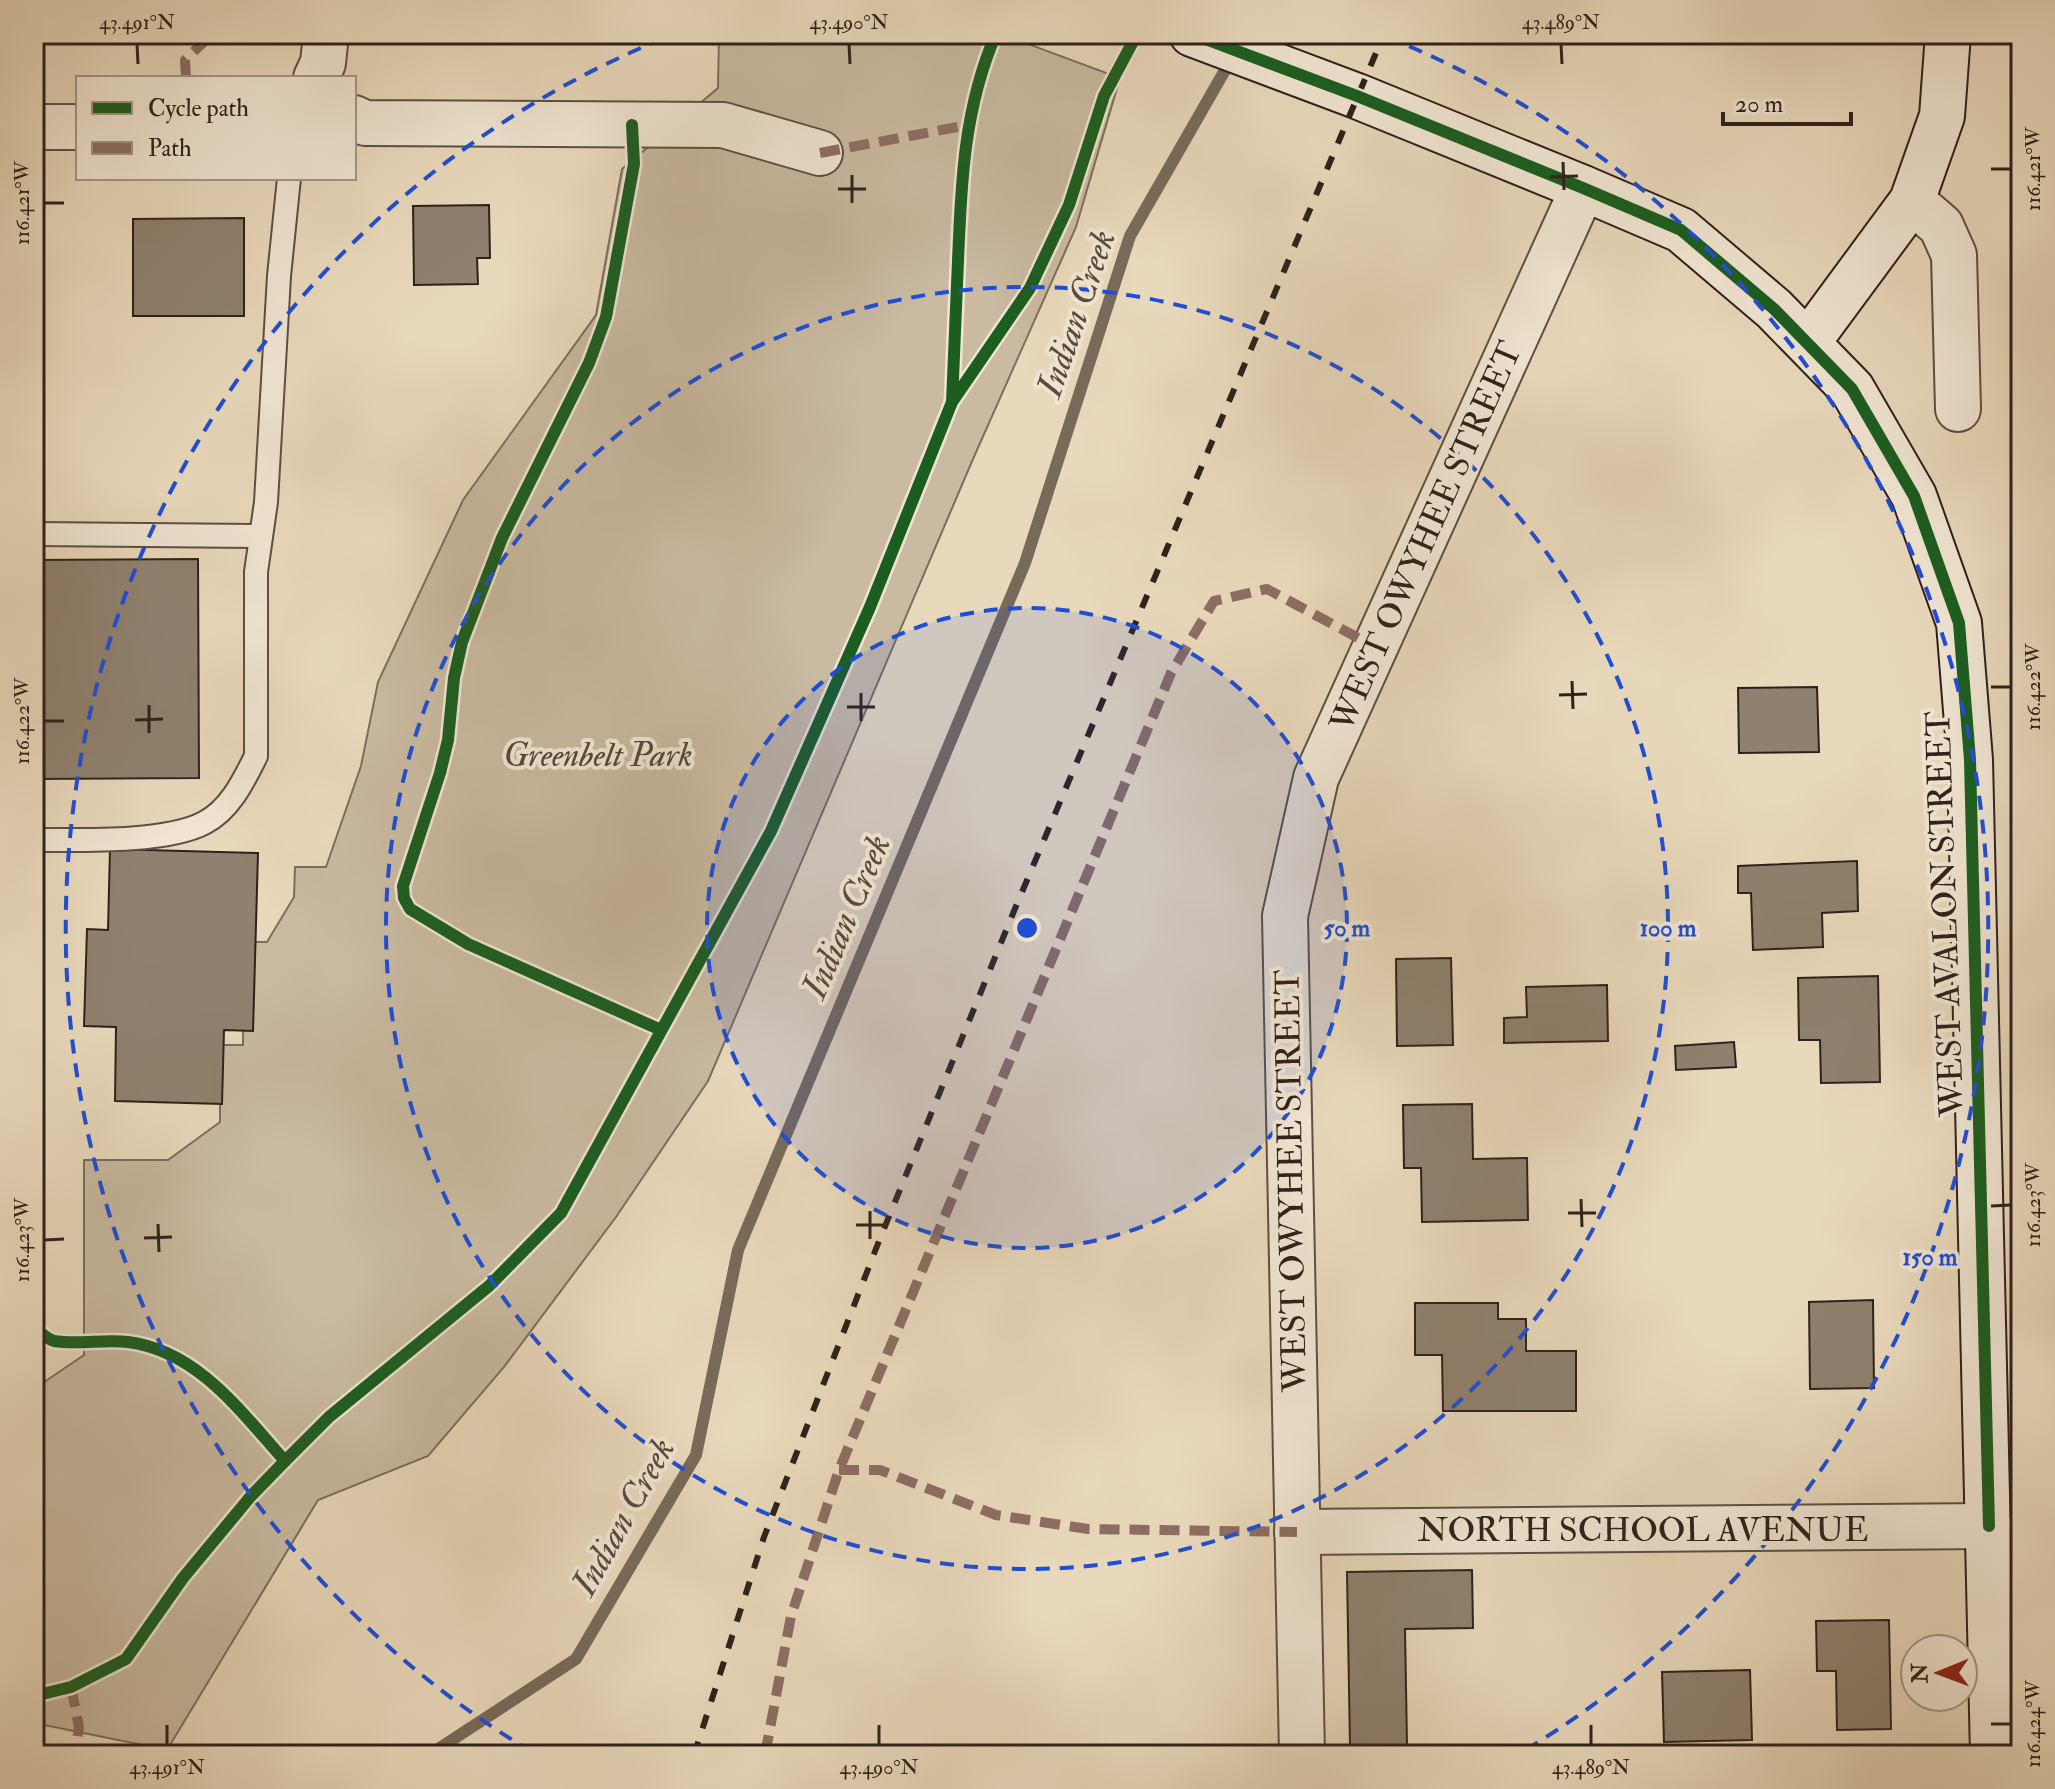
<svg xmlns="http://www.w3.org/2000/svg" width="2055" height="1789" viewBox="0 0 2055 1789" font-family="'IM FELL Double Pica',serif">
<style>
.green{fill:#c9baa1;stroke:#7c6e5e;stroke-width:2}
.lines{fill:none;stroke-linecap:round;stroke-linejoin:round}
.stream{stroke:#786a5b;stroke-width:12}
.building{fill:#8f816f;stroke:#2e211b;stroke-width:2}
.lane-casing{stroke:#5d4f43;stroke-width:26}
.street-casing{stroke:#5d4f43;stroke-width:48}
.secondary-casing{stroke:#2e211b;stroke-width:48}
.lane{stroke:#f1e6d3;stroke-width:22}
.street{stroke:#f1e6d3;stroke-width:44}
.secondary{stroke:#f1e6d3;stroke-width:44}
.rail{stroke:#2e211b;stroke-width:6;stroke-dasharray:14 14;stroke-linecap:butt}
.quiet{stroke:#8d6e63;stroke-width:10;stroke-dasharray:20 10;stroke-linecap:butt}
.cycleway-casing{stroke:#f1e6d3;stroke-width:17}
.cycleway{stroke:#1b5e20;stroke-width:12}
.ticks{fill:none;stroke:#2e211b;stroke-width:3}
.ring{fill:none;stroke:#1d4ed8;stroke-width:4;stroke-dasharray:14 10}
.labels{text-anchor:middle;stroke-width:8;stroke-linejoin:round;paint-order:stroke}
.street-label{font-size:34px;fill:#2e211b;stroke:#f1e6d3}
.park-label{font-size:34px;font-style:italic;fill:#55473c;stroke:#f1e6d3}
.water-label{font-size:36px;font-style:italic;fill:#594b40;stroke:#f1e6d3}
.centre{fill:#1d4ed8;stroke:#f1e6d3;stroke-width:4}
.ring-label{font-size:24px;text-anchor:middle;font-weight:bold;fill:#1d4ed8;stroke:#f1e6d3;stroke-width:8;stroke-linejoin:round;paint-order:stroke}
.neatline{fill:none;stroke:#2e211b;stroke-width:3}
.ticks-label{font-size:20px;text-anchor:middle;fill:#2e211b}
</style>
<rect width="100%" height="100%" fill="#e9d9bc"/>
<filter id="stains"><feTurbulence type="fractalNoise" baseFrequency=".0025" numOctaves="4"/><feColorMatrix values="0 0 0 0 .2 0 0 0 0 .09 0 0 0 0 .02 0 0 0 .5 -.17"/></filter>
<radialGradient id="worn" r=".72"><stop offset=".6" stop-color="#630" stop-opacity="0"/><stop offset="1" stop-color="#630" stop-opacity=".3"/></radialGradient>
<path class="green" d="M719 34H1001L1120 78 1076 227 973 459 708 1081 616 1217 504 1367 428 1456 318 1500 167 1750 34 1723V1389L84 1355V1160H168L220 1122V1045H243L244 942H267L294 897 295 867H326L361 766 378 682 463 500 596 315 622 169 718 88Z"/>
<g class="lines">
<path class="stream" d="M429 1755 576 1659 696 1455 738 1250 1025 563 1130 236 1232 58"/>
</g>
<g class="building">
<path d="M489 205 490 258H477L478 284 414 285 413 206Z"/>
<path d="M244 218V316H133V219Z"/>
<path d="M198 559 199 778 34 779V560Z"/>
<path d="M1817 687 1819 752 1739 753 1738 688Z"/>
<path d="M110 849 258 853 253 1031 224 1030 222 1104 115 1101 116 1027 84 1026 87 929 108 930Z"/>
<path d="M1857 861 1858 911 1822 913 1823 947 1753 950 1751 893H1738V866Z"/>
<path d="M1451 958 1453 1045 1397 1046 1396 959Z"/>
<path d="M1878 976 1880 1082 1821 1083 1820 1040H1799L1798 978Z"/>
<path d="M1607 985 1608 1041 1504 1043V1018L1527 1017 1526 987Z"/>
<path d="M1734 1042 1736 1067 1676 1070 1675 1046Z"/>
<path d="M1472 1104 1473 1159 1527 1158 1528 1220 1422 1222 1421 1168H1404L1403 1105Z"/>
<path d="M1873 1300 1874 1388 1810 1389 1809 1302Z"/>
<path d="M1415 1303H1498V1319H1526V1351H1576V1411H1443L1442 1355H1415Z"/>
<path d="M1472 1570 1473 1628 1405 1629 1407 1745 1350 1746 1347 1572Z"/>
<path d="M1889 1620 1891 1729 1837 1730 1836 1671H1817L1816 1621Z"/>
<path d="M1750 1670 1752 1740 1664 1742 1662 1672Z"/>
</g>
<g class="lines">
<g class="lane-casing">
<g id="lane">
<path d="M34 534 261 536"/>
<path d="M34 840C79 840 166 843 204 823 230 810 244 780 256 756V572L266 502 279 276 289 178"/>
</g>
</g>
<g class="street-casing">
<g id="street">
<path d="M316 78 323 63 326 34"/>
<path d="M354 118 365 123 723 125 820 153"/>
<path d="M34 127H78"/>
<path d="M1912 201 1941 226 1954 255 1958 409"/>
<path d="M1297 1532 1989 1526"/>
<path d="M1302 1755 1285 916 1316 778 1583 188"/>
</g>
</g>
<g class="secondary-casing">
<g id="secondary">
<path d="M1192 34 1357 96 1583 188 1681 230 1774 309 1852 389 1914 496 1959 623 1970 760 1993 1755"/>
<path d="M1808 342 1912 201 1942 116 1948 34"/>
</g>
</g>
<use href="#lane" class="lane"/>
<use href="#street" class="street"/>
<use href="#secondary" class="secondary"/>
<path class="rail" d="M694 1755 764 1537 879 1241 1014 911 1384 34"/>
<g class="quiet">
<path d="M186 78 185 60 212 34"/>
<path d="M820 153 968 125"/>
<path d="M839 1470H880L996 1515 1088 1529 1297 1532"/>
<path d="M71 1687 79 1727 75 1755"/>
<path d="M765 1755 791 1616 839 1470 1171 673 1214 601 1267 589 1375 647"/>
</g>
<g class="cycleway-casing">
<g id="cycleway">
<path d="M1192 34 1357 96 1583 188 1681 230 1774 309 1852 389 1914 496 1959 623 1970 760 1989 1526"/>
<path d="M632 125 634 164 606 317 589 363 502 538 462 642 454 678 448 740 440 773 403 886 404 898 410 909 468 944 661 1030"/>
<path d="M952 402C954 355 956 308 958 261 961 183 964 107 996 34"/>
<path d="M34 1327C40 1332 47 1339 54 1341 78 1345 104 1339 128 1342 198 1351 241 1412 285 1461"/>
<path d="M34 1696 71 1687 126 1659 183 1578 251 1496 285 1461 329 1417 489 1286 561 1213 771 831 870 607 952 402 1030 288 1069 205 1104 96 1137 34"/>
</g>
</g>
<use href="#cycleway" class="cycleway"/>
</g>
<path class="ticks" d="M137 44 138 64M849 44 850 64M1561 44 1562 64M1563 162 1564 190M1991 169H2011M852 175V203M1550 177 1578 176M838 189H866M44 203H64M1572 681 1573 709M1991 687H2011M861 693V721M1559 695 1587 694M149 705V733M847 707H875M135 720 163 719M44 721H64M1581 1199 1582 1227M1991 1206 2011 1205M870 1211V1239M1568 1213H1596M158 1224 159 1252M856 1225H884M144 1238 172 1237M44 1240 64 1239M1991 1724H2011M167 1725V1745M879 1725V1745M1591 1725V1745"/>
<circle cx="1027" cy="928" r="320" fill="#1d4ed8" fill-opacity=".12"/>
<g class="ring">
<circle cx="1027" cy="928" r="320"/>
<circle cx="1027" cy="928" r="641"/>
<path d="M532 1752A961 961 0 0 1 667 37M1387 37A961 961 0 0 1 1522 1752"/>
</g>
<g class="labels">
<g class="street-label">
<text transform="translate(1425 536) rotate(-66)" y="12">WEST OWYHEE STREET</text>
<text transform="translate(1944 914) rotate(-92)" y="12">WEST AVALON STREET</text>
<text transform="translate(1290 1181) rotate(-91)" y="12">WEST OWYHEE STREET</text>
<text x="1643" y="1541">NORTH SCHOOL AVENUE</text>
</g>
<g class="park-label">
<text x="598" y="766">Greenbelt Park</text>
</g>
<g class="water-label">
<text transform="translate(1075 313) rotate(-71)" y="13">Indian Creek</text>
<text transform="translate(845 916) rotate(-67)" y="13">Indian Creek</text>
<text transform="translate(622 1516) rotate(-61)" y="13">Indian Creek</text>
</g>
</g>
<circle cx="1027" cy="928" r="12" class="centre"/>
<g class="ring-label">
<text x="1347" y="936">50 m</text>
<text x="1668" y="936">100 m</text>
<text x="1930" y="1265">150 m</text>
</g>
<rect width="2055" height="1789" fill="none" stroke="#e9d9bc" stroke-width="88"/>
<rect x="76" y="76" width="280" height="104" fill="#f1e6d3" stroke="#a39789" stroke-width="2"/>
<rect x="92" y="102" width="40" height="12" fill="#1b5e20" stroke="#a39789" stroke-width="2"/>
<text x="148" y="116" font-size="24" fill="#2e211b">Cycle path</text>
<rect x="92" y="142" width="40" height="12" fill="#8d6e63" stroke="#a39789" stroke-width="2"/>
<text x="148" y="156" font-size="24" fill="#2e211b">Path</text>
<g transform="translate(1939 1673) rotate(269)"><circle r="38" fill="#f1e6d3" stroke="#a39789" stroke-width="2"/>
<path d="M0-6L14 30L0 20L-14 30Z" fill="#8f2418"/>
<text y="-12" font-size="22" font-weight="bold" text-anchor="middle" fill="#2e211b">N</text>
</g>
<path d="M1723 112v12h128v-12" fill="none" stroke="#2e211b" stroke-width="4"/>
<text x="1735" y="112" font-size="24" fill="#2e211b" stroke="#f1e6d3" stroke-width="6" paint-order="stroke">20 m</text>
<rect x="44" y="44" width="1967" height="1701" class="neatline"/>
<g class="ticks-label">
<text x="137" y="29">43.491°N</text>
<text x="849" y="29">43.490°N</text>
<text x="1561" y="29">43.489°N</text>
<text transform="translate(2033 169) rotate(-90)" y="7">116.421°W</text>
<text transform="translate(22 203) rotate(-90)" y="7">116.421°W</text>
<text transform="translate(2033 687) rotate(-90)" y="7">116.422°W</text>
<text transform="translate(22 721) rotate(-90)" y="7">116.422°W</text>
<text transform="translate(2033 1205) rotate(-90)" y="7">116.423°W</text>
<text transform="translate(22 1240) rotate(-90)" y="7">116.423°W</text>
<text transform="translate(2033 1724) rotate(-90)" y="7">116.424°W</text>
<text x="167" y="1774">43.491°N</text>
<text x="879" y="1774">43.490°N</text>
<text x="1591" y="1774">43.489°N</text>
</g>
<rect width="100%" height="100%" filter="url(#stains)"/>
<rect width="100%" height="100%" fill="url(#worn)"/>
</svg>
